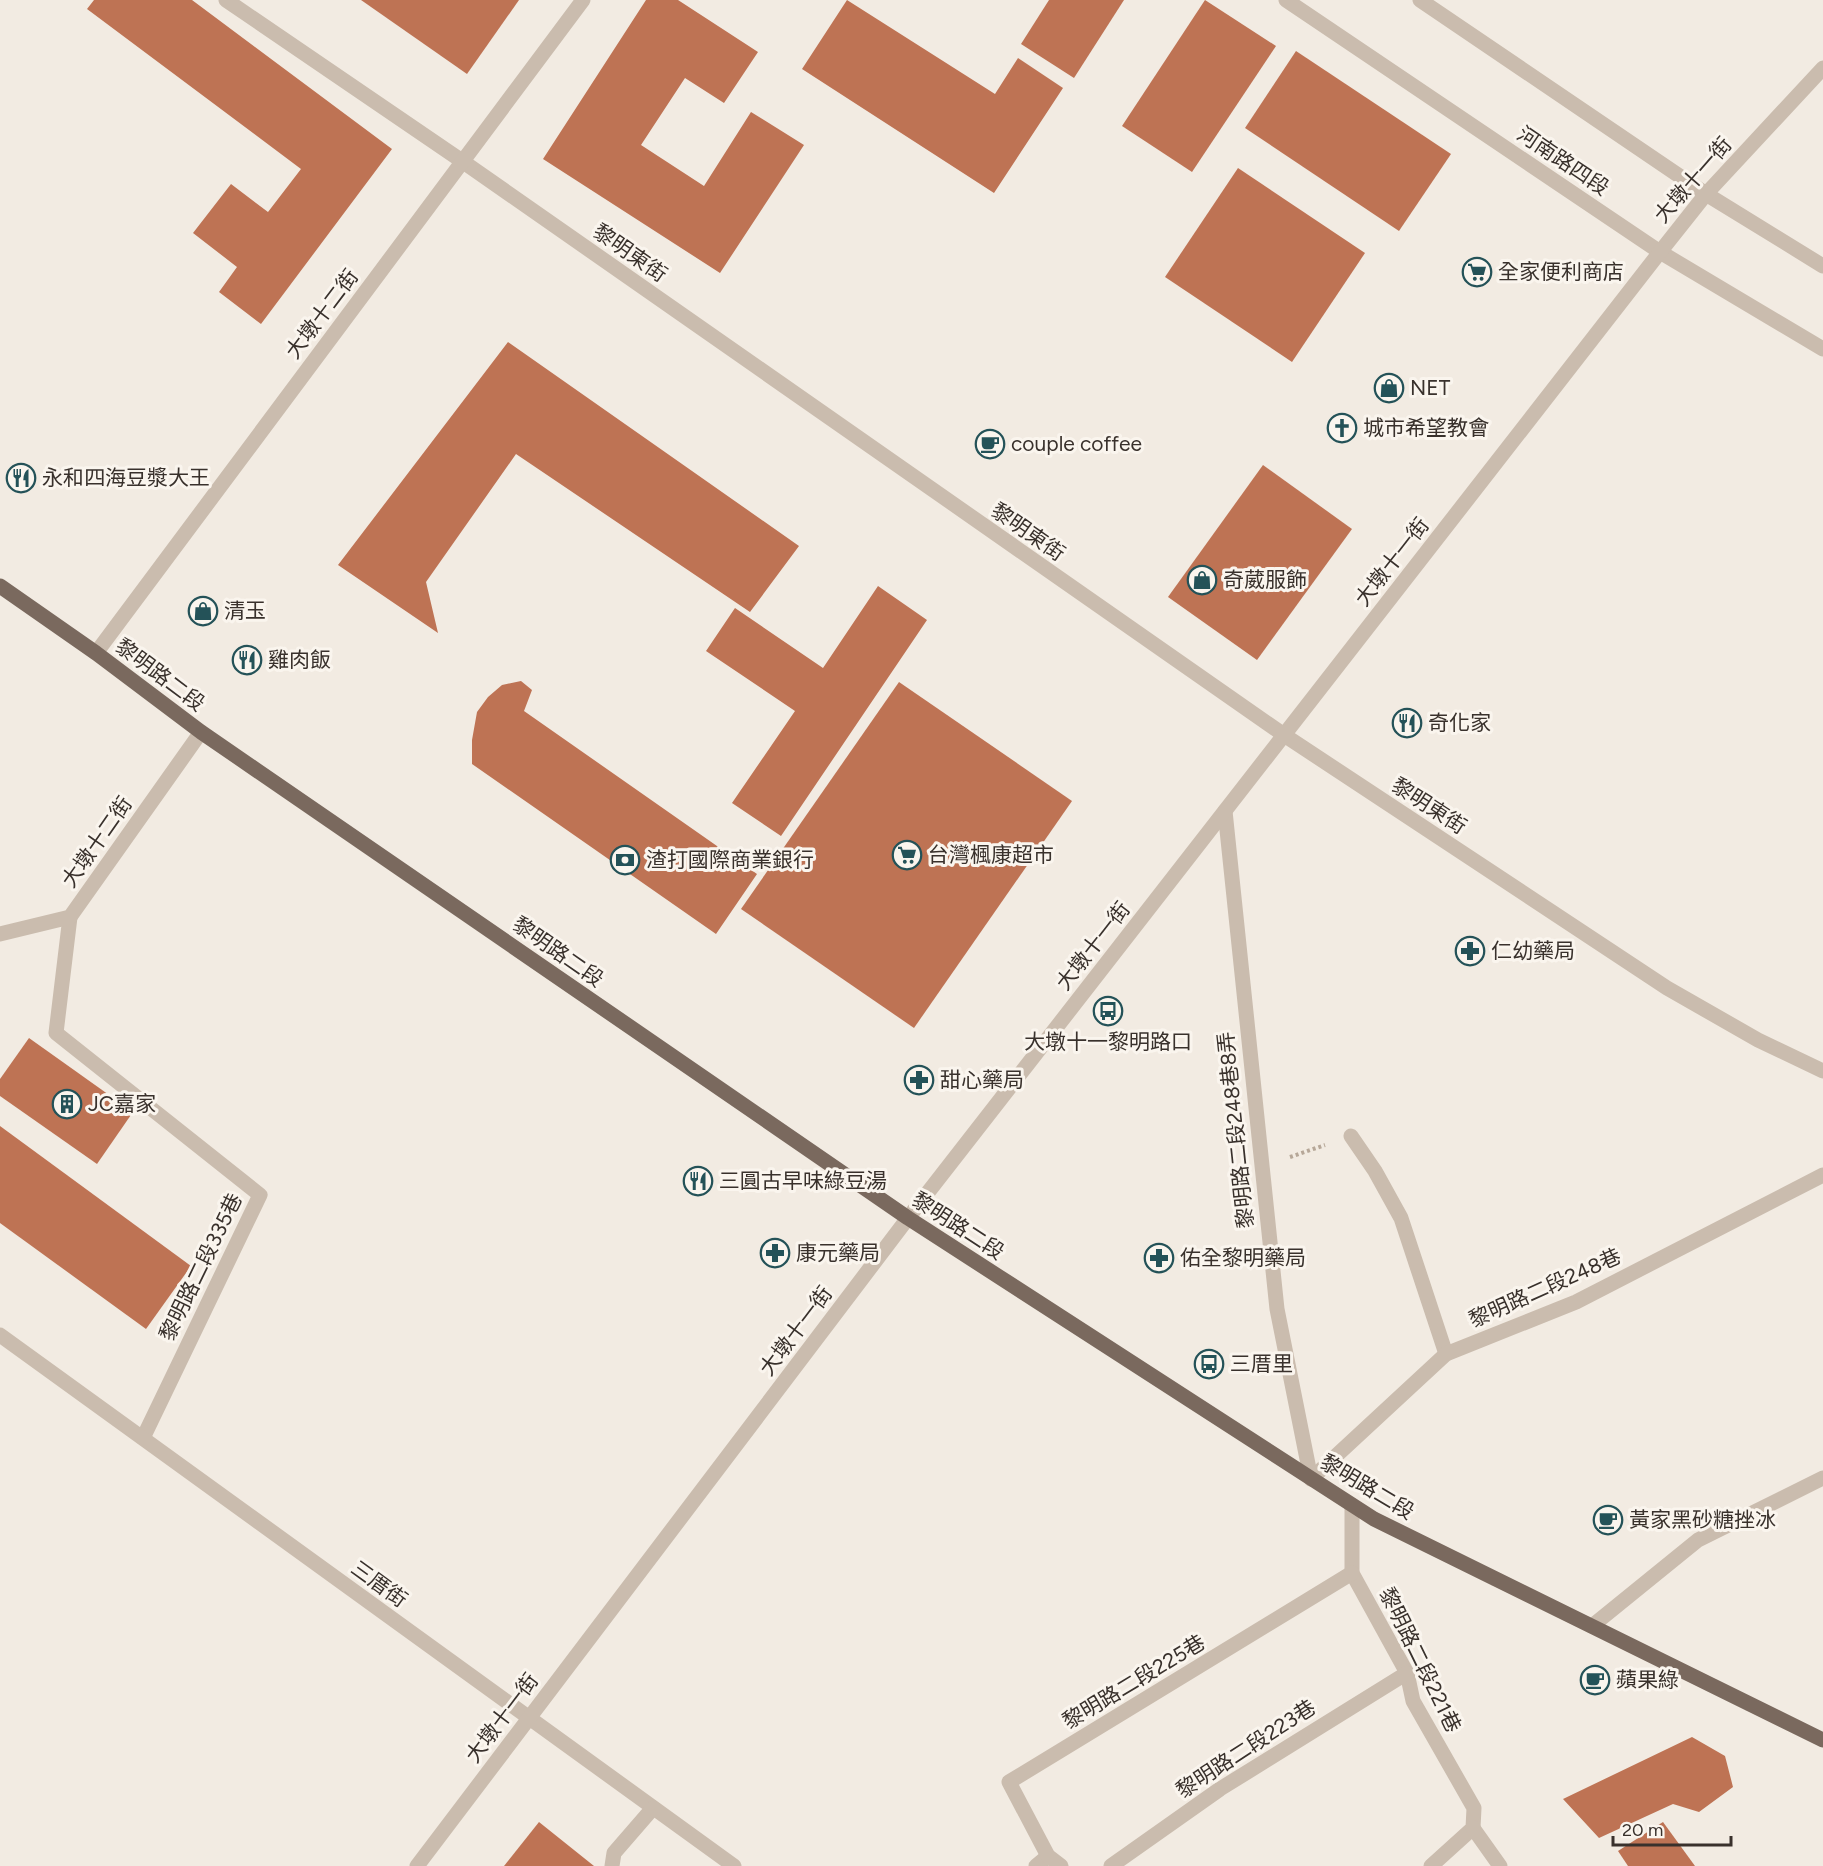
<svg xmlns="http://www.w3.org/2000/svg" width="1823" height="1866" viewBox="0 0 1823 1866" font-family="Figtree,'Noto Sans TC',sans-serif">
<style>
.building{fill:#be7354}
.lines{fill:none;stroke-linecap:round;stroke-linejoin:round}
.path{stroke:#b6a798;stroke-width:4;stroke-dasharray:3 3;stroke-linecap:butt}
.minor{stroke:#cabcae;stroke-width:15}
.major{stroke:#7a695e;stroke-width:15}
.labels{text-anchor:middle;stroke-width:6;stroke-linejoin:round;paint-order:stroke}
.street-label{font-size:21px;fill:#39312c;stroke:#faf5ee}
.poi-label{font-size:21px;fill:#39312c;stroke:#faf5ee;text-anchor:start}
</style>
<rect width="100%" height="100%" fill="#f2ebe2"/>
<g class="building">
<path d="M94 0H192L392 149 261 324 219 292 237 267 193 233 231 184 268 212 301 169 87 9Z"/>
<path d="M361 0H519L467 74Z"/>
<path d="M646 0H678L758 52 724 103 685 78 641 145 704 186 751 112 804 145 720 273 543 159Z"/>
<path d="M847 0 995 94 1018 58 1063 88 994 193 802 69Z"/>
<path d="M1049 0H1124L1074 78 1021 44Z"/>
<path d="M1205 0 1276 46 1192 172 1122 126Z"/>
<path d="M1296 51 1451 154 1399 231 1245 128Z"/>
<path d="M1238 168 1365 253 1292 362 1165 277Z"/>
<path d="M508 342 799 546 750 612 516 454 426 582 438 633 338 565Z"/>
<path d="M1263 465 1352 529 1257 660 1168 597Z"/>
<path d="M878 586 927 620 781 836 732 803 795 711 706 651 735 608 823 668Z"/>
<path d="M521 681 532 690 524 711 757 874 716 934 472 764V740L477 712 488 697 502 685Z"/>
<path d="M899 682 1072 801 914 1028 741 909Z"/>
<path d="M29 1038 133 1112 97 1164 0 1096V1079Z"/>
<path d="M0 1126 191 1266 146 1329 0 1223Z"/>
<path d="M1692 1737 1725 1756 1733 1787 1699 1812 1673 1804 1599 1838 1563 1799Z"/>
<path d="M539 1822 594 1866H504Z"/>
<path d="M1663 1822 1695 1866H1628L1618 1851Z"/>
</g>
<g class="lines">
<path class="path" d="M1290 1157 1325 1145"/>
<g class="minor">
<path d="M226 0 462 161 1284 735 1667 988 1758 1040 1823 1071"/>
<path d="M1286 0 1660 252 1823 349"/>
<path d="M1420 0 1706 194 1823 266"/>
<path d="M96 653 583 0"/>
<path d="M1225 811 1277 1309 1311 1479"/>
<path d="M70 917 56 1033 260 1195 143 1438"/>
<path d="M0 934 70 917 201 732"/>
<path d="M1351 1136 1375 1171 1401 1218 1446 1354"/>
<path d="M0 1335 734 1866"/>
<path d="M1311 1479 1446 1354 1576 1302 1823 1175"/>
<path d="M1352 1505V1573L1407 1673 1413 1701 1474 1808 1473 1828 1431 1866"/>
<path d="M1592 1626 1698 1540 1823 1478"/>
<path d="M1473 1828 1500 1866"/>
<path d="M417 1866 908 1218 1660 252 1706 194 1823 68"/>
<path d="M612 1866 614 1853 653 1808"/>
<path d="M1036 1866 1048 1856"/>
<path d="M1061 1866 1048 1856 1009 1782 1352 1573"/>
<path d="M1111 1866 1220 1789 1407 1673"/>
</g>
<path class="major" d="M0 586 96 653 201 732 908 1218 1374 1519 1823 1740"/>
</g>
<defs>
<g id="supermarket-ring" transform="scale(1.5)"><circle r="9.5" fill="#faf5ee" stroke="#245258" stroke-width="1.5"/><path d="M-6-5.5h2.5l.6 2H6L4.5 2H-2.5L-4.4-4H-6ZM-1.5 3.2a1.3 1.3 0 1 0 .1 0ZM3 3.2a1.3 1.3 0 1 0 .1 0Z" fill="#245258"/></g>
<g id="shop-ring" transform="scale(1.5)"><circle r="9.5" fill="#faf5ee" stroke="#245258" stroke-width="1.5"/><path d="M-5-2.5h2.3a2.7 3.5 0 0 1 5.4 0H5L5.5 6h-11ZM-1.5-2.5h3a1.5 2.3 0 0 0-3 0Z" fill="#245258"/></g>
<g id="church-ring" transform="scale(1.5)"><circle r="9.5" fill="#faf5ee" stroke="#245258" stroke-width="1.5"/><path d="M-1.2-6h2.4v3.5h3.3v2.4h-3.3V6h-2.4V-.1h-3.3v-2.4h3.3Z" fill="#245258"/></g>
<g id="cafe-ring" transform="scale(1.5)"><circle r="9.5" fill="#faf5ee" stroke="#245258" stroke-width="1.5"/><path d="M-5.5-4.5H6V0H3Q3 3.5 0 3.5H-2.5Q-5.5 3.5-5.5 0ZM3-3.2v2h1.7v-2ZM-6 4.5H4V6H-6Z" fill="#245258"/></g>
<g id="restaurant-ring" transform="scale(1.5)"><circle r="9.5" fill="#faf5ee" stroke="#245258" stroke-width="1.5"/><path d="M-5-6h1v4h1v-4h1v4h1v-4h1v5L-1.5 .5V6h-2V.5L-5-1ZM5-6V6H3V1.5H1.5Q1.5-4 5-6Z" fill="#245258"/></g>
<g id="bank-ring" transform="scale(1.5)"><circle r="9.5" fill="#faf5ee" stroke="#245258" stroke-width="1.5"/><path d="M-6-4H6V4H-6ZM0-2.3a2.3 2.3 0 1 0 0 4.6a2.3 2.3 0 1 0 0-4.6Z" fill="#245258"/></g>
<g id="pharmacy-ring" transform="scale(1.5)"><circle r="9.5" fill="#faf5ee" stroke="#245258" stroke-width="1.5"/><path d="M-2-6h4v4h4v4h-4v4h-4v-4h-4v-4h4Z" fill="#245258"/></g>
<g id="bus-ring" transform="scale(1.5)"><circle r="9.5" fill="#faf5ee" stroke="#245258" stroke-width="1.5"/><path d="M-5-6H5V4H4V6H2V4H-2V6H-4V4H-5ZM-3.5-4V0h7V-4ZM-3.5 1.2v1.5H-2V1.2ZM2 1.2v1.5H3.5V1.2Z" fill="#245258"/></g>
<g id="building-ring" transform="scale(1.5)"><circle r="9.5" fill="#faf5ee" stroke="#245258" stroke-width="1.5"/><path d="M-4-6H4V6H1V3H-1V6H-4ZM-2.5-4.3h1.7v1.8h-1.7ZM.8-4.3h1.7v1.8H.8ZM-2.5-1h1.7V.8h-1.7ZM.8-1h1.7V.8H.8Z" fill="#245258"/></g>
</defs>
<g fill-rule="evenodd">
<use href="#supermarket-ring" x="1477" y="272"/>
<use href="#shop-ring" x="1389" y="388"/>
<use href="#church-ring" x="1342" y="428"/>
<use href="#cafe-ring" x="990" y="444"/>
<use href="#restaurant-ring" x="21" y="478"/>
<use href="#shop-ring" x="1202" y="580"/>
<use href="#shop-ring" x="203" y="611"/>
<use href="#restaurant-ring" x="247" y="660"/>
<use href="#restaurant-ring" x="1407" y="723"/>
<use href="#supermarket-ring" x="907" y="855"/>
<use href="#bank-ring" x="625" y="860"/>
<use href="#pharmacy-ring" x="1470" y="951"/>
<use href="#bus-ring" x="1108" y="1011"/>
<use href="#pharmacy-ring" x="919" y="1080"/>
<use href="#building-ring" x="67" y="1104"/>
<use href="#restaurant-ring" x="698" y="1181"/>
<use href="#pharmacy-ring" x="775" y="1253"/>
<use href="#pharmacy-ring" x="1159" y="1258"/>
<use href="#bus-ring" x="1209" y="1364"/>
<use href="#cafe-ring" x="1608" y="1520"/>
<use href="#cafe-ring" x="1595" y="1680"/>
</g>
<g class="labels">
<g class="street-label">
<text transform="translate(1563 161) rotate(34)" y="7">河南路四段</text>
<text transform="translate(1693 180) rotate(-49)" y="7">大墩十一街</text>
<text transform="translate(630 253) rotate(35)" y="7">黎明東街</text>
<text transform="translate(322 314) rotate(-53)" y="7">大墩十二街</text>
<text transform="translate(1028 532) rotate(35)" y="7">黎明東街</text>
<text transform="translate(1392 562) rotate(-52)" y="7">大墩十一街</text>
<text transform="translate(160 675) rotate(37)" y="7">黎明路二段</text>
<text transform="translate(1429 806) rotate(33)" y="7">黎明東街</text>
<text transform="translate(97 842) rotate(-55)" y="7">大墩十二街</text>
<text transform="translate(1093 946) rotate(-52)" y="7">大墩十一街</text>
<text transform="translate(558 952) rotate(35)" y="7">黎明路二段</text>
<text transform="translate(1236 1130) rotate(-96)" y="7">黎明路二段248巷8弄</text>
<text transform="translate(958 1226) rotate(33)" y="7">黎明路二段</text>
<text transform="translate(201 1267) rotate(-64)" y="7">黎明路二段335巷</text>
<text transform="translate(1545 1288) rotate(-24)" y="7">黎明路二段248巷</text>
<text transform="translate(796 1331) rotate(-53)" y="7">大墩十一街</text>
<text transform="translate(1367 1487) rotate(31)" y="7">黎明路二段</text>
<text transform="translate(379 1584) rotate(36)" y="7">三厝街</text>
<text transform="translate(1420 1660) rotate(64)" y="7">黎明路二段221巷</text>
<text transform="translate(1134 1682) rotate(-31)" y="7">黎明路二段225巷</text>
<text transform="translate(502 1718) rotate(-53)" y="7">大墩十一街</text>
<text transform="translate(1246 1749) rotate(-33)" y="7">黎明路二段223巷</text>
</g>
<g class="poi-label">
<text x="1498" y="279">全家便利商店</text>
<text x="1410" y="395">NET</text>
<text x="1363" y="435">城市希望教會</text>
<text x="1011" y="451">couple coffee</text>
<text x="42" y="485">永和四海豆漿大王</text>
<text x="1223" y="587">奇葳服飾</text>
<text x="224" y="618">清玉</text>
<text x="268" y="667">雞肉飯</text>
<text x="1428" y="730">奇化家</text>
<text x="928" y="862">台灣楓康超市</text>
<text x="646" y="867">渣打國際商業銀行</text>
<text x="1491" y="958">仁幼藥局</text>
<text x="1108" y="1049" text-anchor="middle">大墩十一黎明路口</text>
<text x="940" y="1087">甜心藥局</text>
<text x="88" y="1111">JC嘉家</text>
<text x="719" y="1188">三圓古早味綠豆湯</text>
<text x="796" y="1260">康元藥局</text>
<text x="1180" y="1265">佑全黎明藥局</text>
<text x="1230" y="1371">三厝里</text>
<text x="1629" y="1527">黃家黑砂糖挫冰</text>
<text x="1616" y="1687">蘋果綠</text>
</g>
</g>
<path d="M1613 1836v9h118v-9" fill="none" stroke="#39312c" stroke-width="3"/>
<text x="1622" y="1836" font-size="18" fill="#39312c" stroke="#faf5ee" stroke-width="4.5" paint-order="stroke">20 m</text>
</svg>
